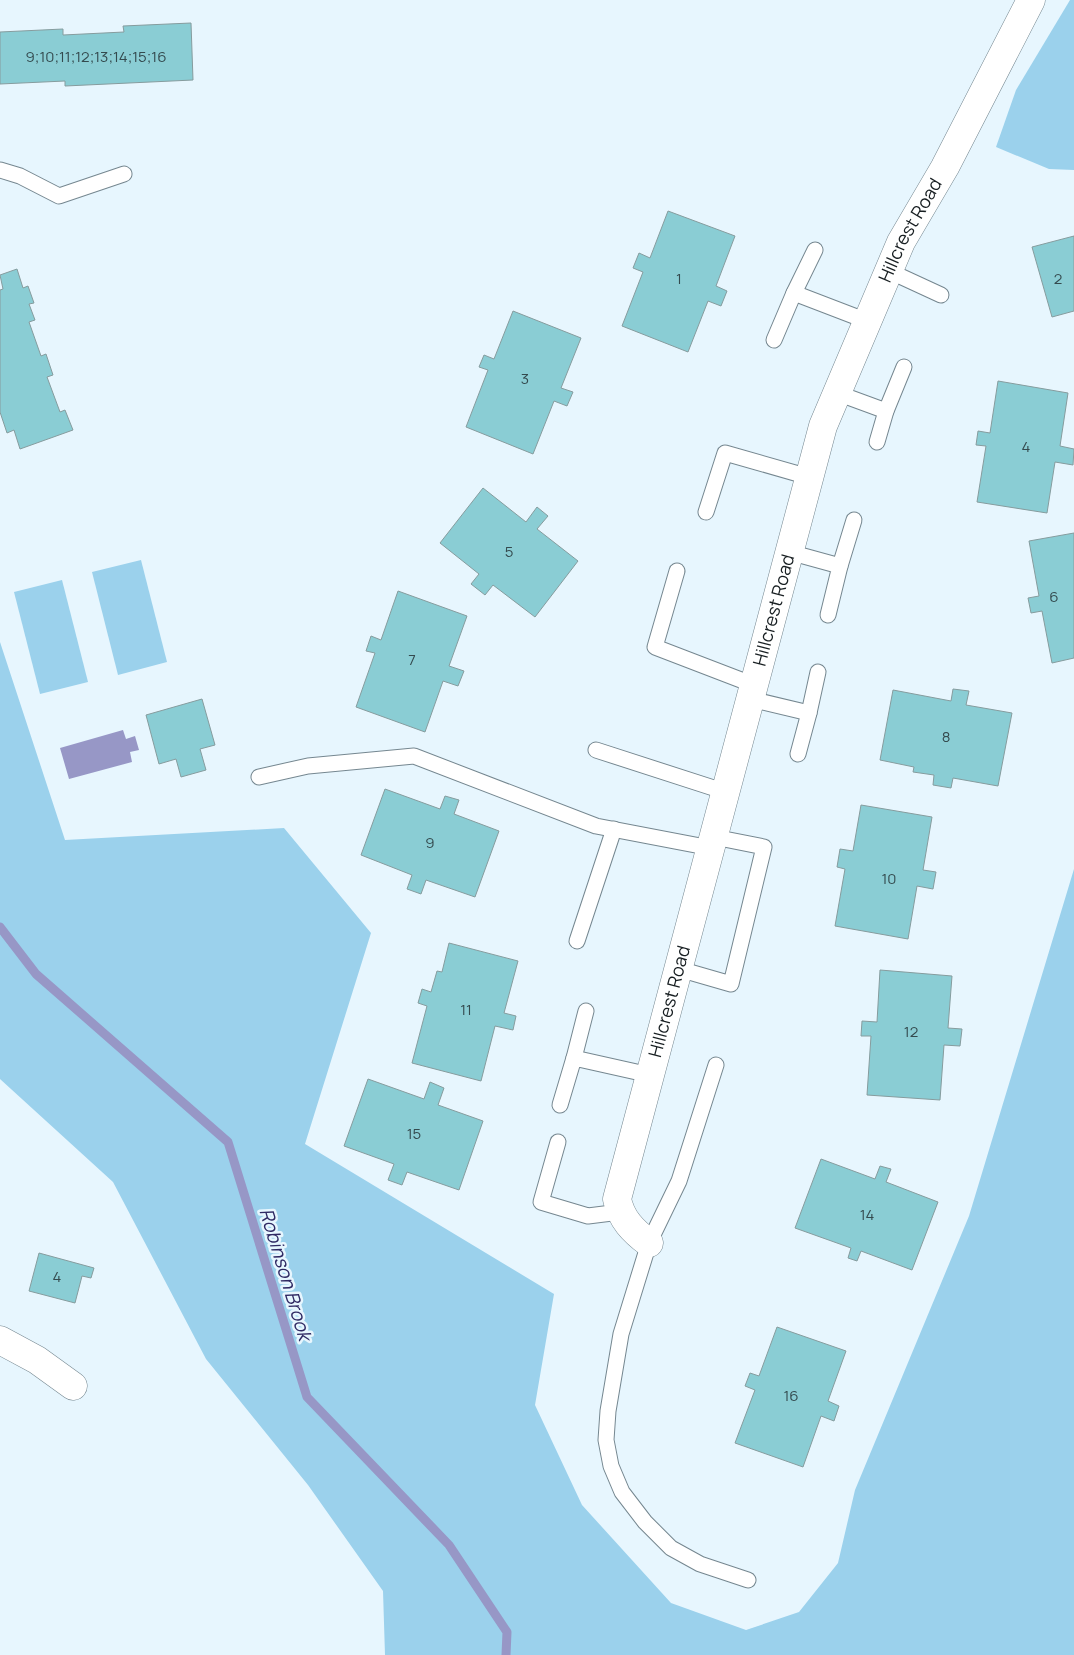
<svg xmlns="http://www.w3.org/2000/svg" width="1074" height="1655" viewBox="0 0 1074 1655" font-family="Manrope,sans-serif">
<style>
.green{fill:#9bd1ec}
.water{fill:#9797c6}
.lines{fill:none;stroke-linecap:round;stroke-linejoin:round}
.stream{stroke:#9797c6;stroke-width:9}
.building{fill:#8acdd4;stroke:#869c9e}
.lane-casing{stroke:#758790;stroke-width:17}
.street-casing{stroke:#758790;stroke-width:29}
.lane{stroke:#fff;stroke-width:15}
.street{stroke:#fff;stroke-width:28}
.labels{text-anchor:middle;stroke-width:5;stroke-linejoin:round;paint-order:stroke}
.number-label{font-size:15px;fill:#344a4e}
.street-label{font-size:18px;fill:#171e21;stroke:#e7f6fe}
.water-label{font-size:19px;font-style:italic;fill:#2f2963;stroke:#e7f6fe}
</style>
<rect width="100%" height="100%" fill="#e7f6fe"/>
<g class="green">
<path d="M1070 0H1074V170L1049 169 996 147 1016 90Z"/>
<path d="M141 560 167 662 118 675 92 572Z"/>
<path d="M62 580 88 682 40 694 14 592Z"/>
<path d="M0 642 65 840 284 828 371 933 305 1144 554 1294 535 1405 582 1505 671 1603 746 1630 799 1612 838 1563 855 1490 969 1216 1074 869V1655H385L383 1591 308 1485 206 1359 113 1182 0 1079Z"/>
</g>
<path class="water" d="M123 730 126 739 135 736 139 750 130 752 132 762 69 779 60 748Z"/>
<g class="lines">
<path class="stream" d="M0 927 36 974 228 1142 307 1397 449 1545 507 1632 506 1655"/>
</g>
<g class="building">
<path d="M191 23 193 80 65 86V81L0 84V32L63 29V35L124 32 123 26Z"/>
<path d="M668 211 735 236 716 286 727 291 721 306 708 301 688 352 622 326 643 272 633 268 639 253 650 258Z"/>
<path d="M1074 236V311L1052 317 1032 247Z"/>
<path d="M17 269 23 288 28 286 34 303 29 304 35 320 29 322 41 356 46 354 53 375 47 377 60 412 65 410 73 430 20 449 14 430 7 433 0 412V290L3 289 0 275Z"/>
<path d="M513 311 581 338 561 388 573 392 567 406 554 401 533 454 466 427 488 370 479 367 484 355 494 359Z"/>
<path d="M998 381 1068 393 1060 446 1074 449 1073 465 1055 462 1047 513 977 502 986 446 976 445 978 431 990 433Z"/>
<path d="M483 488 526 522 537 507 548 516 537 529 578 561 535 617 493 585 485 595 471 584 479 574 440 543Z"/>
<path d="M1074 533V658L1052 663 1042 611 1031 613 1028 598 1039 596 1029 541Z"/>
<path d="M398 591 467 616 449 666 464 671 458 686 443 681 425 732 356 707 375 653 366 651 371 636 381 640Z"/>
<path d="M953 689 969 691 966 705 1012 713 998 786 953 778 951 788 933 785 934 775 913 772 914 767 880 760 893 690 951 701Z"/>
<path d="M202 699 215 745 200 749 206 770 181 777 176 759 159 764 146 715Z"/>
<path d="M385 789 440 809 445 796 459 800 454 814 499 831 475 897 426 880 421 894 407 889 412 875 361 855Z"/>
<path d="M861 805 932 817 923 870 936 872 933 889 917 886 908 939 835 926 845 869 837 867 840 849 853 851Z"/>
<path d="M449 943 518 961 504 1013 516 1016 513 1030 495 1026 481 1081 412 1063 427 1006 418 1003 422 989 431 992 437 971 442 972Z"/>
<path d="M880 970 952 976 948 1028 962 1029 960 1046 944 1045 940 1100 867 1095 871 1036H861L862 1021 877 1022Z"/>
<path d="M368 1079 424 1099 430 1082 444 1088 438 1105 483 1121 459 1190 407 1172 402 1185 388 1180 394 1164 344 1146Z"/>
<path d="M821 1159 875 1179 880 1166 891 1169 886 1182 938 1202 912 1270 861 1251 857 1261 848 1258 851 1248 795 1228Z"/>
<path d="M39 1253 94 1268 91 1278 82 1276 75 1303 29 1291Z"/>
<path d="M777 1327 846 1351 828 1401 839 1406 834 1421 821 1416 803 1467 735 1443 755 1390 745 1386 750 1373 759 1376Z"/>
</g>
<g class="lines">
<g class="lane-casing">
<g id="lane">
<path d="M0 170 20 176 59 196 124 174"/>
<path d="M889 271 941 295"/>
<path d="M794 293 815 250"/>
<path d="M774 340 794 293 867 321"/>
<path d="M837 393 886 411 904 367"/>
<path d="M877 442 886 411"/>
<path d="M706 512 725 453 809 477"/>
<path d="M789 552 840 566 828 615"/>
<path d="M840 566 854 520"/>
<path d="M677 571 655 647 754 685"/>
<path d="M750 699 809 713 798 754"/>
<path d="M809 713 818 672"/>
<path d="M596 750 726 792"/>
<path d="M259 777 308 766 414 756 596 826 711 848"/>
<path d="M577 941 614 829"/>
<path d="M679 969 731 984 764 847 714 837"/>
<path d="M574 1058 586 1011"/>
<path d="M716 1065 679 1181 649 1243 621 1334 608 1411 606 1440 611 1466 622 1492 645 1522 671 1548 700 1564 748 1580"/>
<path d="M560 1105 574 1058 650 1075"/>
<path d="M558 1142 541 1202 588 1216 620 1212"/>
</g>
</g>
<g class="street-casing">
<g id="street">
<path id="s1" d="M649 1243C633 1231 621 1219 617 1199L823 426 901 242 945 167 1031 0"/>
<path d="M0 1340 37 1360 73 1386"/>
</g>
</g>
<use href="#lane" class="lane"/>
<use href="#street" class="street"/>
</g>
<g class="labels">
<g class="number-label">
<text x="96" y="62">9;10;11;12;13;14;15;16</text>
<text x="679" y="284">1</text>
<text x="1058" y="284">2</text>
<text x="525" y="384">3</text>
<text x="1026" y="452">4</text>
<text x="509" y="557">5</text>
<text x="1054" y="602">6</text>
<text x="412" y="665">7</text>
<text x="946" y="742">8</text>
<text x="430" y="848">9</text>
<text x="889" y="884">10</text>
<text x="466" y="1015">11</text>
<text x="911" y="1037">12</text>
<text x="414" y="1139">15</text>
<text x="867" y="1220">14</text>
<text x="57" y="1282">4</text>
<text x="791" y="1401">16</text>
</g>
<g class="street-label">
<text dy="6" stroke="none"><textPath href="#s1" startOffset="1070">Hillcrest Road</textPath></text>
<text dy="6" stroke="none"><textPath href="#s1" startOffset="665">Hillcrest Road</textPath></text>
<text dy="6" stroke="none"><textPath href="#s1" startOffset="260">Hillcrest Road</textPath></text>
</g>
<g class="water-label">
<text transform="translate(286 1274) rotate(73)" y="7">Robinson Brook</text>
</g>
</g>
</svg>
